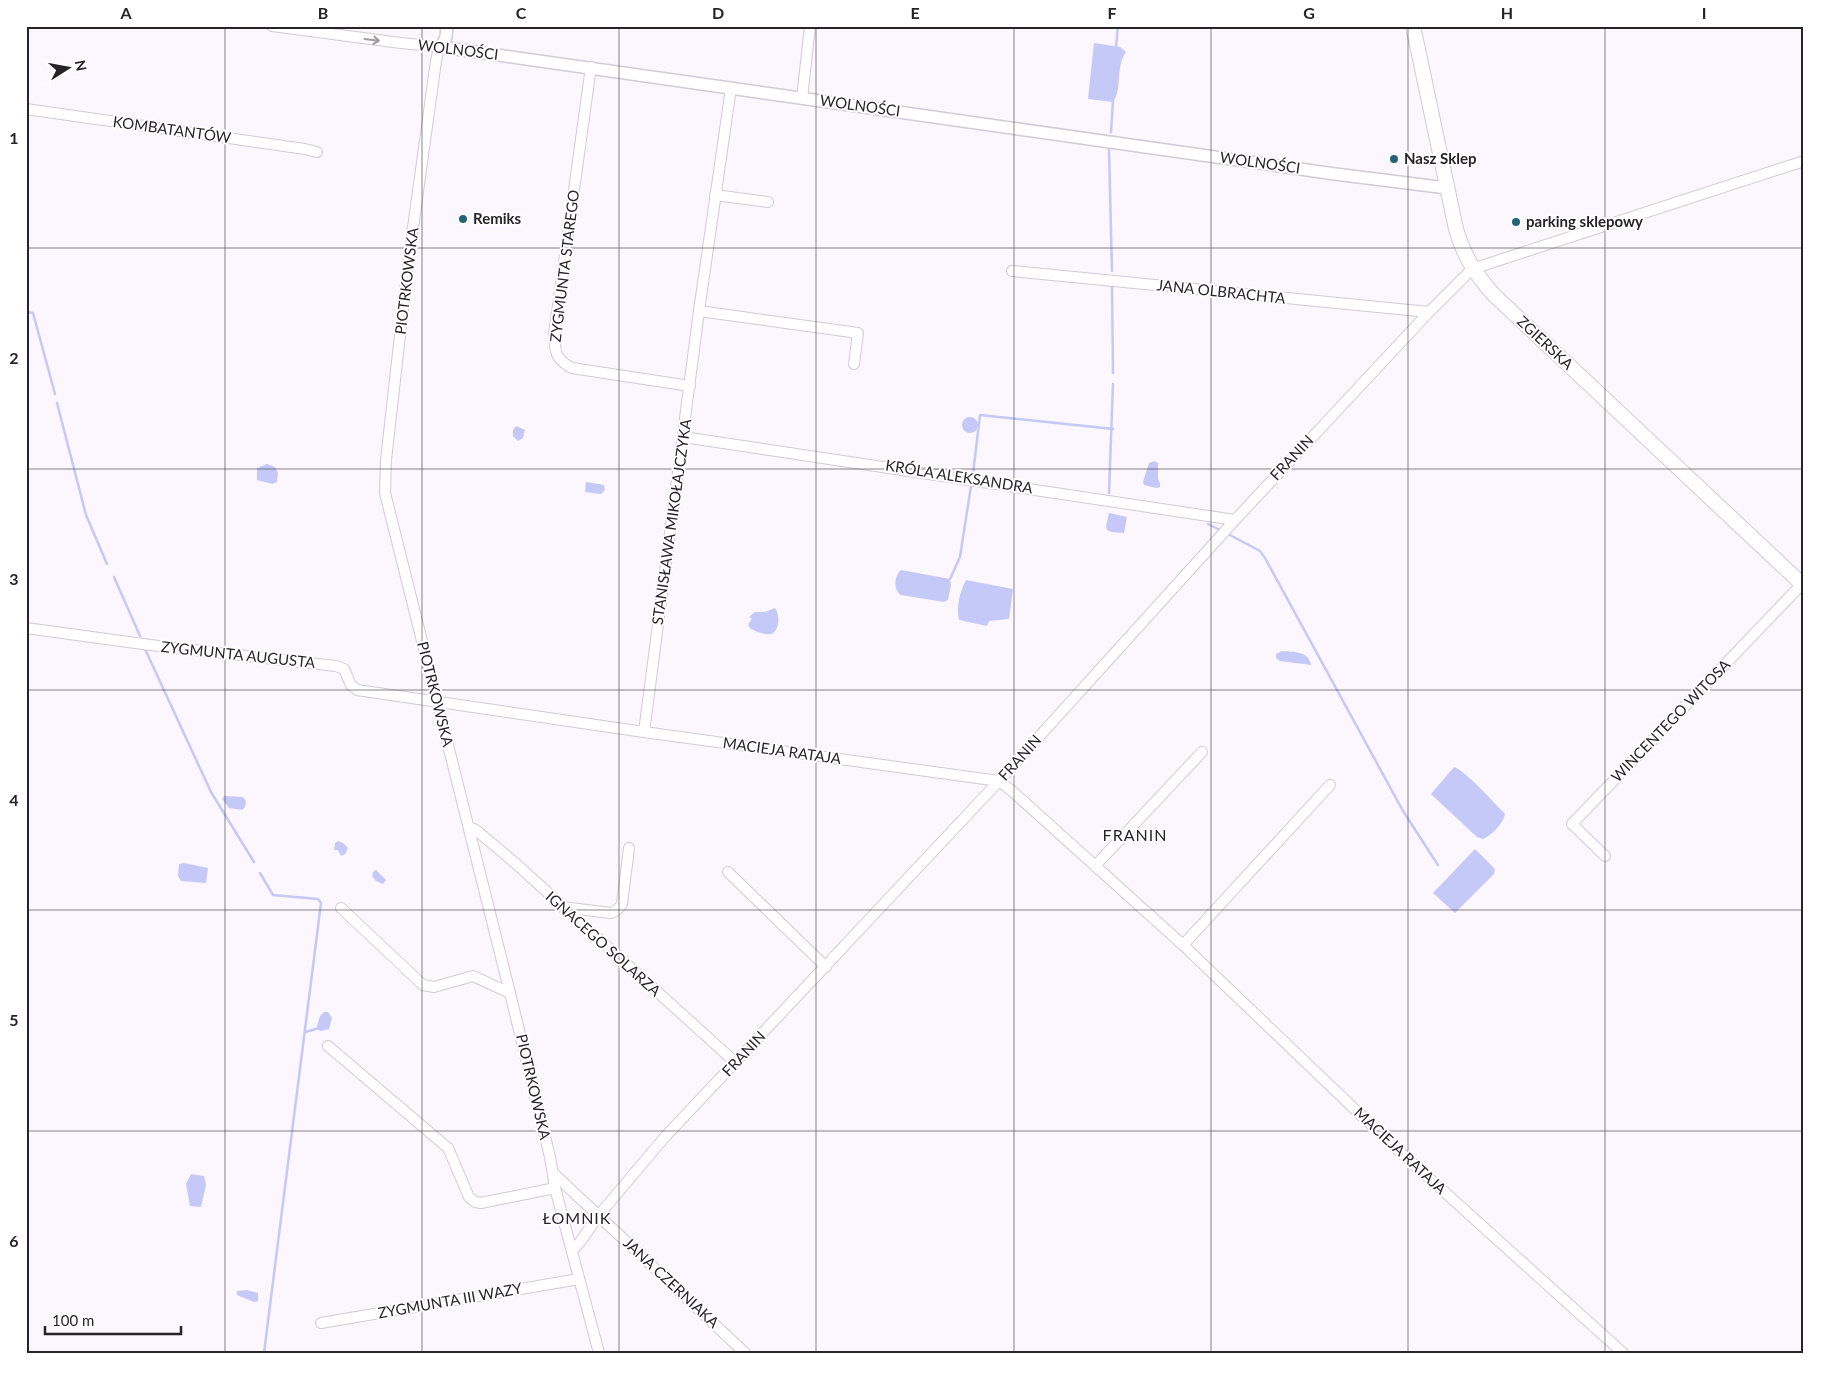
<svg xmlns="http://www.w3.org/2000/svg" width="1830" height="1379" viewBox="0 0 1830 1379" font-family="Lato,sans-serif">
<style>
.water{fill:#c4c9f7}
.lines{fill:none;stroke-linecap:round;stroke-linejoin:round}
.stream{stroke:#c4c9f7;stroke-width:2.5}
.minor-casing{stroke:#d1cbd3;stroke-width:12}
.tertiary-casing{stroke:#d1cbd3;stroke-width:14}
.secondary-casing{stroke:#d1cbd3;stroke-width:16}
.minor{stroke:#fff;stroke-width:10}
.tertiary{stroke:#fff;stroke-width:11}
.secondary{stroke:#fff;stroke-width:14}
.oneway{stroke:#9d9c9e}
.grid{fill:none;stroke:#262427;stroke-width:1;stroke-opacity:0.55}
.poi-dot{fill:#236378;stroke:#fff;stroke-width:2}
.labels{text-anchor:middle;stroke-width:4;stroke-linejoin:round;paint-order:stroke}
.street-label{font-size:15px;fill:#262427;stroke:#fff}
.poi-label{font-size:15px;font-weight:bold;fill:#262427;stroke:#fff;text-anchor:start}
.neighbourhood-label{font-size:16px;letter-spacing:1px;fill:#262427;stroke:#fff}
.neatline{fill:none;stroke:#262427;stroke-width:2}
.grid-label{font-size:16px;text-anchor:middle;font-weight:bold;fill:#262427}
</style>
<rect width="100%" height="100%" fill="#fcf6fe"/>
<g class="water">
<path d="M1094 43 1120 47 1126 52C1115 67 1123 88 1113 102L1088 99Z"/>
<circle cx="970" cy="425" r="8"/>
<path d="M516 426 525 430 523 438 518 441 513 436V430Z"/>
<path d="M1154 461 1158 463V479L1160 483V487L1157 488 1144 485 1143 482 1149 463Z"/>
<path d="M267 464 275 467 278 473 277 482 272 484 257 480V468Z"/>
<path d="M586 482 604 485 605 490 601 494 585 492Z"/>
<path d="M1109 513 1127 517 1124 533 1112 532 1107 530 1106 526Z"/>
<path d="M901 570 950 579 951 585 948 600 944 602 901 595C893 590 894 576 901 570Z"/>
<path d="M966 580 1013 589 1009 619 989 621 987 626 959 620C956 606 960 592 966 580Z"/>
<path d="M775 608C780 614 780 631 771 634 767 636 755 631 751 629L748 625 752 618H750V616L755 612H765Z"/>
<path d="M1282 651C1294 652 1309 651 1311 665L1280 661 1276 658V654Z"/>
<path d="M1454 767C1466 771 1495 804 1505 814 1503 824 1492 835 1483 839L1477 837 1431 794Z"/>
<path d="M224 796 243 797 246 801 245 807 242 810 229 808 222 799Z"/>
<path d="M338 841 343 843 348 848 345 854 341 856 338 850H334L335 843Z"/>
<path d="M1475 849 1495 869 1494 874 1455 913 1433 893Z"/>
<path d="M184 863 208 868 206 883 181 881 178 876 179 864Z"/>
<path d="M376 870 386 880 383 884 376 881 372 876 373 872Z"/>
<path d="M324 1012H328L332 1018 329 1029 321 1031 316 1029 320 1016Z"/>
<path d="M191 1174 204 1176 206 1185 201 1207 190 1206 186 1184Z"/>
<path d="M247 1290 258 1293V1301L254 1302 237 1295V1291Z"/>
</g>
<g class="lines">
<g class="stream">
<path d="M1116 48 1118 26"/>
<path d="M1111 132 1113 101"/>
<path d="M1109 148 1112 271"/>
<path d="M1112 285 1113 373"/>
<path d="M26 312 33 313 55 394"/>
<path d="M57 403 86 515 107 564"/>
<path d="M973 474 980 415 1113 429"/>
<path d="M1109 493 1113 384"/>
<path d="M1208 524 1218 529"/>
<path d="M1230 535 1260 551 1265 558 1403 811 1438 865"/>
<path d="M114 577 140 636"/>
<path d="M950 579 960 557 971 486"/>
<path d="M145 649 211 792 254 862"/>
<path d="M260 873 273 895 318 899 321 903 264 1353"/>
<path d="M305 1032 316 1029"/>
</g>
<g class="minor-casing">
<g id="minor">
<path d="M272 26 401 43 441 47 438 52 436 61 408 264 386 460 385 493 510 993 550 1157 555 1188 599 1353"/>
<path d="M591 67 554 334C555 352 555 359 572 368L690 386"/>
<path d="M802 98 810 26"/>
<path d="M26 109 305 149 317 152"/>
<path d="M715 195 768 202"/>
<path d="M1012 271 1429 312"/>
<path d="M699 311 858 333 854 364"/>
<path d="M683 437 1235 520"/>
<path d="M26 628 150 645 336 666 344 669 351 685 357 690 644 732 999 781 1012 791 1183 945 1388 1141 1623 1353"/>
<path d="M644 732 699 311 731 88"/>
<path d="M469 827 476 830 514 862 736 1063"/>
<path d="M1605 856 1572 824 1802 584"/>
<path d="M1095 866 1202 752"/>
<path d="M728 872 826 967"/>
<path d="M562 907 611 913 617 910 622 904 629 848"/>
<path d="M341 908 423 985 434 987 473 976 510 993"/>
<path d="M1183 945 1330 785"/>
<path d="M328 1046 448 1148 469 1197 475 1202 481 1203 555 1188"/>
<path d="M553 1173 745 1353"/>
<path d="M572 1251 580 1242 599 1215 664 1138 999 781 1235 520 1429 312 1472 269 1804 161"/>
<path d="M321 1323 579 1279"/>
</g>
</g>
<g class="tertiary-casing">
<path id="tertiary" d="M447 26 446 37 441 47 1335 174 1447 188"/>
</g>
<g class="secondary-casing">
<path id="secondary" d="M1413 26 1456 229C1464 256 1474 272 1493 294L1804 586"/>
</g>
<use href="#minor" class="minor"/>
<use href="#tertiary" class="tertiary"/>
<use href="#secondary" class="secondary"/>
</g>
<defs><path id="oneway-shaft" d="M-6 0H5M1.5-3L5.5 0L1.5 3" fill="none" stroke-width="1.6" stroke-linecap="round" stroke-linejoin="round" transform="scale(1.25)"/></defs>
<use class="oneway" href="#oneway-shaft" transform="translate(372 40) rotate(7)"/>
<path class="grid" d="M225 26V1353M422 26V1353M619 26V1353M816 26V1353M1014 26V1353M1211 26V1353M1408 26V1353M1605 26V1353M26 248H1804M26 469H1804M26 690H1804M26 910H1804M26 1131H1804"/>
<g class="poi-dot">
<circle cx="1394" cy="159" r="5"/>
<circle cx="463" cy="219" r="5"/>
<circle cx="1516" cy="222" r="5"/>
</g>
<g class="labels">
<g class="street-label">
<text transform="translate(458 50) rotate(7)" y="5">WOLNOŚCI</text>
<text transform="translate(860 106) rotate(8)" y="5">WOLNOŚCI</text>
<text transform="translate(172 130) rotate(8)" y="5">KOMBATANTÓW</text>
<text transform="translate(1260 163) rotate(8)" y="5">WOLNOŚCI</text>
<text transform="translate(565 266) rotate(-83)" y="5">ZYGMUNTA STAREGO</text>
<text transform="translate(407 281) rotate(-83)" y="5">PIOTRKOWSKA</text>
<text transform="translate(1221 292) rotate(6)" y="5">JANA OLBRACHTA</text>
<text transform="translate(1545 343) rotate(43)" y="5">ZGIERSKA</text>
<text transform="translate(1292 458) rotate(-47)" y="5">FRANIN</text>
<text transform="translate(959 477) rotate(9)" y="5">KRÓLA ALEKSANDRA</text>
<text transform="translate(672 522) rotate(-82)" y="5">STANISŁAWA MIKOŁAJCZYKA</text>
<text transform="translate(238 655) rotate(6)" y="5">ZYGMUNTA AUGUSTA</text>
<text transform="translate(435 694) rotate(76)" y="5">PIOTRKOWSKA</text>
<text transform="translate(1671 721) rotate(-46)" y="5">WINCENTEGO WITOSA</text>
<text transform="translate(782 751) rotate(8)" y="5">MACIEJA RATAJA</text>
<text transform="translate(1020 758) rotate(-48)" y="5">FRANIN</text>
<text transform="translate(603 944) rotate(42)" y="5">IGNACEGO SOLARZA</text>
<text transform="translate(744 1054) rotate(-47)" y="5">FRANIN</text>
<text transform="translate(533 1087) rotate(77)" y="5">PIOTRKOWSKA</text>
<text transform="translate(1400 1151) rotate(43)" y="5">MACIEJA RATAJA</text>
<text transform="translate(671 1283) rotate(43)" y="5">JANA CZERNIAKA</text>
<text transform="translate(450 1301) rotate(-10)" y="5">ZYGMUNTA III WAZY</text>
</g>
<g class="poi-label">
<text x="1404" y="164">Nasz Sklep</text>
<text x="473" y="224">Remiks</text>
<text x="1526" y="227">parking sklepowy</text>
</g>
<g class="neighbourhood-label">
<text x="1135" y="841">FRANIN</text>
<text x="577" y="1224">ŁOMNIK</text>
</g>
</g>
<rect width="1830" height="1379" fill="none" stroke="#ffffff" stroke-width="55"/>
<g transform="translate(68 68) rotate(79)" stroke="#ffffff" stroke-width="4" paint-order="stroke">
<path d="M0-4L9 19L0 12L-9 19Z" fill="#262427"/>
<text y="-8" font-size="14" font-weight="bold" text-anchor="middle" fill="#262427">N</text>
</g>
<path d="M45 1326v8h136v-8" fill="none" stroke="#262427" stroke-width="2.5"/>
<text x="52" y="1326" font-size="15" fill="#262427" stroke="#ffffff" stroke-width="4" paint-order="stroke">100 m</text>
<rect x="28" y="28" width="1774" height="1324" class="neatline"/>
<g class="grid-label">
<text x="126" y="19">A</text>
<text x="323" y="19">B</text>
<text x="521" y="19">C</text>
<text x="718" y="19">D</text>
<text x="915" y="19">E</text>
<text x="1112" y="19">F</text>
<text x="1309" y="19">G</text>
<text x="1507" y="19">H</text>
<text x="1704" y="19">I</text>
<text x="14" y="144">1</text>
<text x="14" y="364">2</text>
<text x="14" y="585">3</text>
<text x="14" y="806">4</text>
<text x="14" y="1026">5</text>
<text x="14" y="1247">6</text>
</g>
</svg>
